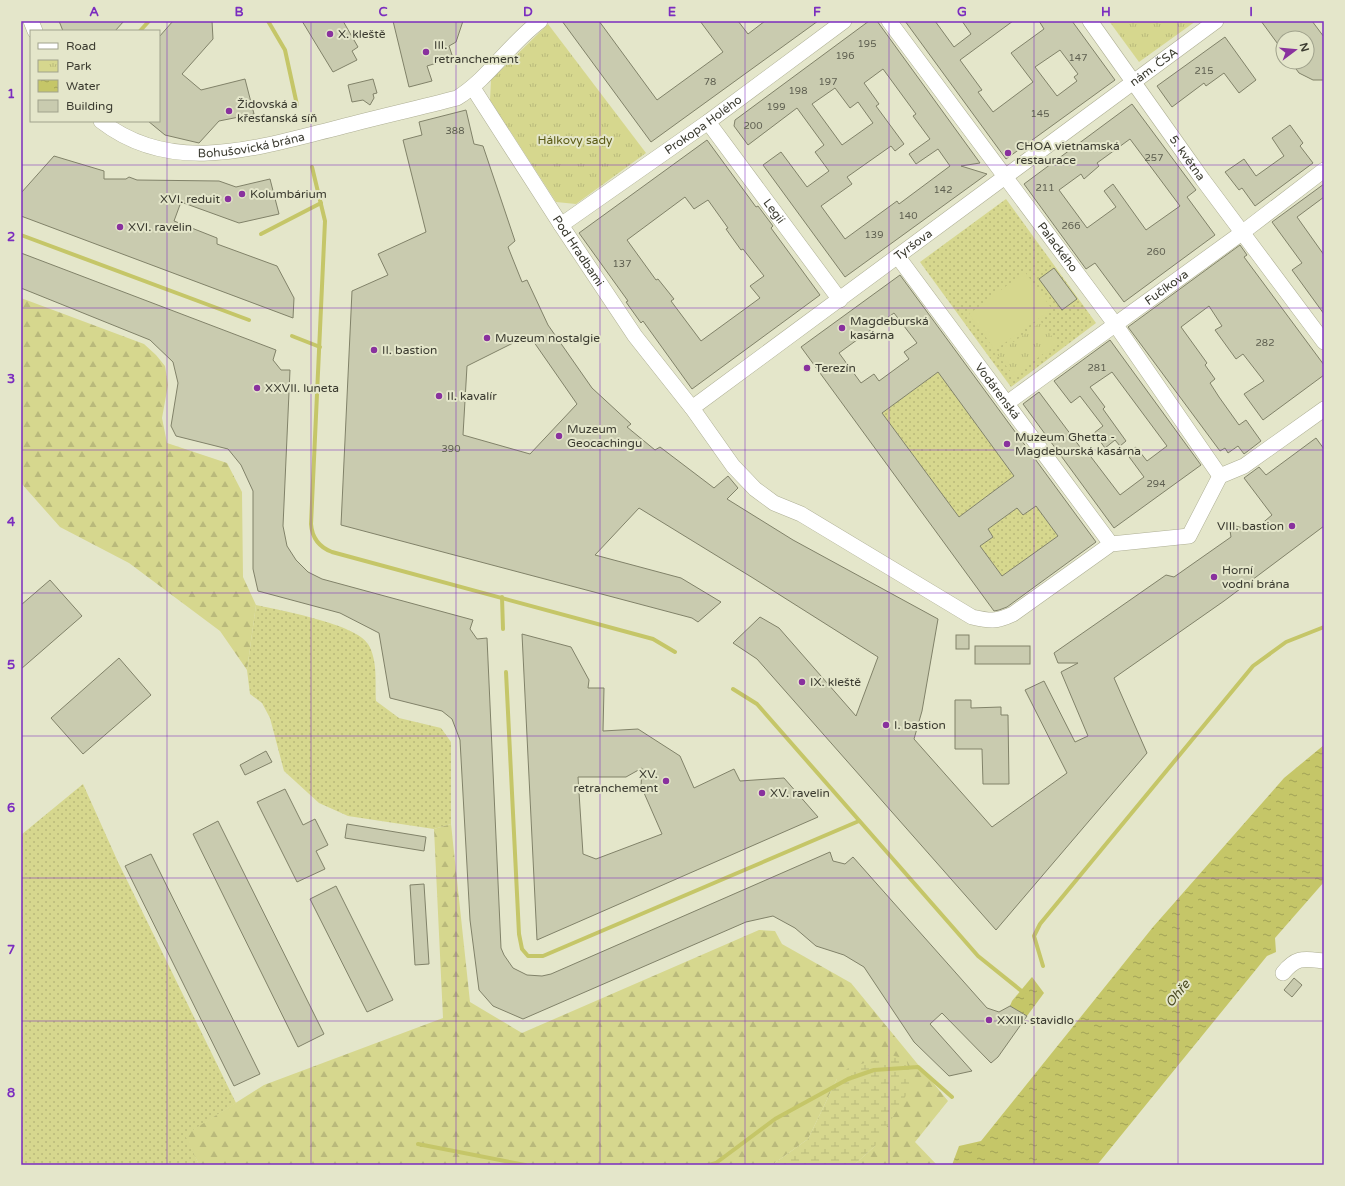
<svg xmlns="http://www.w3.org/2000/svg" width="1345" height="1186" viewBox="0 0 1345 1186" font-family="'Varela Round',sans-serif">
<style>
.grass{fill:url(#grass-dots)}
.forest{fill:url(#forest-firs)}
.wetland{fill:url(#wetland-marsh)}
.park{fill:url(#park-tufts)}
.pitch{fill:#d6d78e}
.water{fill:url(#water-ripples)}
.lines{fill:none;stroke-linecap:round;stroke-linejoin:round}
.stream{stroke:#c5c668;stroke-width:4}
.building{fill:#c9cbaf;stroke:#818269;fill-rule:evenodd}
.street-casing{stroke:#aeaf94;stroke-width:16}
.street{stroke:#fff;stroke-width:15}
.grid{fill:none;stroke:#7b2cbf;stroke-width:1;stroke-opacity:0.55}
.poi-dot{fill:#89319e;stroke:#e4e6ca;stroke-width:1.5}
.labels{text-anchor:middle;stroke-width:4;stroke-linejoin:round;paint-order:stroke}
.number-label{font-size:10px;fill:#5e5f50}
.poi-label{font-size:12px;fill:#3b3b30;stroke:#e4e6ca;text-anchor:start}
.street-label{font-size:12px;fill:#3b3b30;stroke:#e4e6ca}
.park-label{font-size:12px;fill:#5b5b15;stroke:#e4e6ca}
.water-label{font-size:13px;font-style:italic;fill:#494921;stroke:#e4e6ca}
.neatline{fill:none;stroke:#7b2cbf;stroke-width:1.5}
.grid-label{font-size:13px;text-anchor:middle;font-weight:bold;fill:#7b2cbf}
</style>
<defs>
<pattern id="grass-dots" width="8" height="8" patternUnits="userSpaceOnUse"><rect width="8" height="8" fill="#d6d78e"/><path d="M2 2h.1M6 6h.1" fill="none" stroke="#b9b97b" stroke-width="1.8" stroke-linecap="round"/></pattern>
<pattern id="forest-firs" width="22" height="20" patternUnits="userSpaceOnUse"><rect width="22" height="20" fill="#d6d78e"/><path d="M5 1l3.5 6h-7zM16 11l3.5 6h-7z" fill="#b9b97b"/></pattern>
<pattern id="wetland-marsh" width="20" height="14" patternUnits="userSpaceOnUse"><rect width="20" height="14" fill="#d6d78e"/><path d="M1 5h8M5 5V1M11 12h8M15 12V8" fill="none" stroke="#b9b97b"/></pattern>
<pattern id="park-tufts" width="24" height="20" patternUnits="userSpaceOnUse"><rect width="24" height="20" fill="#d6d78e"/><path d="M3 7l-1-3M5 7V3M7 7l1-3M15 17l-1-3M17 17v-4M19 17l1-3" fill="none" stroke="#b9b97b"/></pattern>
<pattern id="water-ripples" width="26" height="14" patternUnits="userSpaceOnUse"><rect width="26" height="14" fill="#c5c668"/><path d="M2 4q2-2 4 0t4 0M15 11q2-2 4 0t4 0" fill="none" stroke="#a1a256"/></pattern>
</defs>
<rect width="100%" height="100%" fill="#e4e6ca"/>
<g class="grass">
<path d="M1006 199 1096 323 1011 387 920 262Z"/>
<path d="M938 372 1014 476 959 517 882 413Z"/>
<path d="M1036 506 1058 536 1002 576 980 546 993 537 988 529 1017 508 1023 515Z"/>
<path d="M256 605C279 610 356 624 368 644 378 660 375 683 376 701L399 718 441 728 451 742V824L434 829 348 816 319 803 284 771 270 718 262 703 250 694 247 670Z"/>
<path d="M83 784 118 862 236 1103 186 1135 199 1165H21V835Z"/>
</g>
<g class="forest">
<path d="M21 298 144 344 156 355 165 366 168 385 162 418 167 443 227 463 242 492 243 577 256 605 247 670 220 631 129 563 60 527 21 483Z"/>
<path d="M451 824 470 1002 522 1033 759 930 775 931 782 944 851 983 948 1101 915 1142 937 1165H854L875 1146 837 1079 808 1139 772 1165H199L185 1135 264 1085 443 1018 434 829Z"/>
</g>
<path class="wetland" d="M891 1055 906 1059 913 1084 875 1146 854 1165H772L808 1139 837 1079 848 1068Z"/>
<g class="park">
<path d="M1109 21H1196L1139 62Z"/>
<path d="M548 24 646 153 576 204 556 202 490 100 491 80Z"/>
<path d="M1041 322 1057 343 1014 376 997 354Z"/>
</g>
<path class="pitch" d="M1025 272 1052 309 995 350 969 314Z"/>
<g class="water">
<path d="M1324 745V882L1275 938 1276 952 1267 956 1097 1165H952L959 1146 981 1141 1153 927 1284 778Z"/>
<path d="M1032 977 1044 993 1027 1016 1010 1006 1012 1001Z"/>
</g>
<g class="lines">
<g class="stream">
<path d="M268 21 285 50 297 105"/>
<path d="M140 31 149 21"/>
<path d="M312 167 325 221 311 524C312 538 319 547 332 552L653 639 675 652"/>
<path d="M261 234 321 203"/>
<path d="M21 235 249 320"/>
<path d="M292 336 320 347"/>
<path d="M502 597 503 629"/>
<path d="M506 672 519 934 522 949 528 956H543L859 821"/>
<path d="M733 689 757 704 978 956 1024 993"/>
<path d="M1043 966 1034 936 1040 924 1253 666 1286 642 1324 627"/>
<path d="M418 1144 525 1165"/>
<path d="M709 1165 716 1163 775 1119 848 1079 874 1070 918 1067 952 1097"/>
</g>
</g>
<g class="building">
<path d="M59 21H124L115 31H63Z"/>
<path d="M173 21H212L213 39 182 74 201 90 245 79 254 114 219 121 199 143 165 135 148 121H159V37Z"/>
<path d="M302 21H343L358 47 352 51 357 60 333 72Z"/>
<path d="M393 21H463L456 42 449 46 453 58 427 66 432 81 409 87Z"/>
<path d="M562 21H599L657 100 723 52 700 21H738L748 34 765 21H818L651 142Z"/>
<path d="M869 21H877L980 163 961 166 987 174 845 277 763 165 781 152 807 187 829 171 815 152 824 145 797 108 748 145 734 126 735 120ZM883 69 916 114 913 116 930 139 909 154 916 164 938 149 950 166 899 204 897 201 845 239 821 206 852 184 847 177 891 146 895 151 904 144 876 106 879 104 864 83ZM835 88 850 108 858 102 873 123 842 145 812 104Z"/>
<path d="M905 21H935L954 47 971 34 962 21H1013L960 60 982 90 978 92 993 112 1033 82 1011 53 1044 29 1039 21H1072L1115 80 1006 159ZM1060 50 1078 74 1074 77 1077 81 1057 96 1035 67Z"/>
<path d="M1261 21H1312L1324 37V80H1313L1299 73 1291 62H1307V38H1283V51Z"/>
<path d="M1225 37 1256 80 1239 93 1224 73 1206 86 1204 83 1172 107 1157 86Z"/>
<path d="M373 79 377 93 373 94 374 98 370 105 363 100 352 102 348 85Z"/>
<path d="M1132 104 1196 190 1187 197 1215 235 1124 302 1095 263 1086 269 1024 184ZM1130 139 1180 206 1146 230 1113 184 1104 191 1116 207 1087 228 1059 190 1081 174 1084 179 1099 166 1097 163Z"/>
<path d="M466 110 474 144 483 146 515 241 508 247 522 282 527 280 548 325 592 388 631 424 627 427 655 450 660 447 714 488 728 476 738 488 727 499 793 540 938 619 922 711 914 739 992 827 1067 773 1025 690 1044 681 1075 742 1088 736 1061 672 1078 663H1058L1054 653 1166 575 1174 577 1231 537 1229 524 1253 531 1272 515 1244 478 1259 467 1266 475 1316 438 1324 449V526L1224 601 1114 678 1147 753 996 930 757 659 733 643 760 617 779 628 856 716 878 657 753 578 639 508 595 555 681 578 721 602 698 622 692 618 341 525 352 291 388 275 378 254 426 232 403 140 422 135 419 122ZM529 335 577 404 530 454 463 435 467 366Z"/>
<path d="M1290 125 1303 143 1300 146 1313 163 1255 206 1242 188 1239 190 1225 172 1244 159 1256 176 1284 156 1272 138Z"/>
<path d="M707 140 756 207 758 206 773 226 771 228 820 295 692 389 643 321 641 323 626 302 628 301 579 233ZM685 197 694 209 708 200 728 228 726 229 741 250 743 249 764 276 750 286 760 298 701 341 671 301 674 299 658 279 656 280 627 240Z"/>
<path d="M54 156 104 171V179H126L129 177 137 180 219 181 236 187 270 179 279 214 239 223 181 202 174 221 217 238V244L277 266 294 298 293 318 21 216V193Z"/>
<path d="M1324 184V197L1297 217 1324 255V314L1292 270 1302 263 1272 222Z"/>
<path d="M1240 245 1247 255 1244 257 1324 365V375L1263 420 1244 394 1264 381 1243 354 1236 359 1215 330 1222 326 1209 306 1181 327 1207 363 1205 365 1215 379 1210 383 1219 397 1239 425 1246 420 1261 441 1244 454 1238 446 1228 453 1225 448 1220 451 1128 327Z"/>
<path d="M21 253 276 350 273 360 281 370H290L283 526 287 546 296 560 308 572 322 579 473 620 470 629 477 639 487 638 501 948 504 955 513 968 527 975 542 976 551 974 830 852 833 861 845 864 853 857 987 1008 999 1012 1010 1006 1027 1016 998 1057 991 1063 942 1013 930 1024 972 1071 949 1076 914 1042 864 967 844 955 816 946 795 928 773 916 746 922 523 1019 493 1006 479 990 470 920 460 740 452 719 442 711 390 698 379 633 340 613 258 591 253 569V491L241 465 228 449 176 436 171 426 178 383 173 362 150 340 21 288Z"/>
<path d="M1054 268 1077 299 1062 310 1039 279Z"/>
<path d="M900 275 1096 542 1007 607 999 610 994 611 801 347ZM894 313 917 343 904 352 909 359 879 381 874 374 861 383 839 353ZM938 372 1014 476 959 517 882 413ZM1036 506 1058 536 1002 576 980 546 993 537 988 529 1017 508 1023 515Z"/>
<path d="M1110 340 1201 465 1114 528 1023 404 1039 392 1086 455 1088 453 1120 495 1144 477 1127 454 1136 447 1147 461 1167 446 1112 372 1090 387 1105 407 1103 409 1126 441 1120 446 1115 440 1105 448 1094 433 1103 426 1080 396 1071 403 1054 381Z"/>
<path d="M50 580 82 616 21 669V605Z"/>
<path d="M522 634 571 647 589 680 588 688H604L603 731 638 729 680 756 694 788 734 769 740 781 784 778 818 817 537 940ZM642 768 641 786 662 834 596 859 583 854 578 777H626Z"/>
<rect x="956" y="635" width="13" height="14"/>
<rect x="975" y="646" width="55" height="18"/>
<path d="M119 658 151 695 83 754 51 718Z"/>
<path d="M955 700H971V708L1001 707V715H1008L1009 784H983L982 749H955Z"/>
<path d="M266 751 272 762 245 775 240 765Z"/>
<path d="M285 789 303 825 315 819 328 845 316 851 325 869 297 882 257 802Z"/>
<path d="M218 821 324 1034 298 1047 193 834Z"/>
<path d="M347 824 426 837 424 851 345 838Z"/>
<path d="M151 854 260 1074 234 1086 125 866Z"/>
<path d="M424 884 429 964 415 965 410 885Z"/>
<path d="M336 886 393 1000 367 1012 310 899Z"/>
<path d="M1294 978 1302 985 1292 997 1284 990Z"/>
</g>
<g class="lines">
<g class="street-casing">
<g id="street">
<path d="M31 21 35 31"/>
<path id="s1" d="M889 21 1115 324 1220 476"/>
<path id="s2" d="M1090 21 1203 180 1324 342"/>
<path id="s3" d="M473 88 561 225 635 336 692 408 733 466 755 489 774 503 801 514 972 617C990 621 996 622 1013 614L1111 544 1189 536 1220 476 1244 466 1324 409"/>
<path id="s4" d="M101 121C172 176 255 148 333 129 374 118 415 109 457 98 489 78 509 44 540 21"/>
<path id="s5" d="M708 122 840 300"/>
<path id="s6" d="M561 225 708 122 844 21"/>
<path id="s7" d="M898 257 1111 544"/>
<path id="s8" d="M1007 403 1243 232 1324 170"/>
<path id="s9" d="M692 408 1216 21"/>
<path d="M1283 973C1297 956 1304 959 1324 961"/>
</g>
</g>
<use href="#street" class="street"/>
</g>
<path class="grid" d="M167 21V1165M311 21V1165M456 21V1165M600 21V1165M745 21V1165M889 21V1165M1034 21V1165M1178 21V1165M21 165H1324M21 308H1324M21 450H1324M21 593H1324M21 736H1324M21 878H1324M21 1021H1324"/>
<g class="poi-dot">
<circle cx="330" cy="34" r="4"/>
<circle cx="426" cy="52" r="4"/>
<circle cx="229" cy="111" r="4"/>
<circle cx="1008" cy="153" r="4"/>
<circle cx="242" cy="194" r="4"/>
<circle cx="228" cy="199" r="4"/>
<circle cx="120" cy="227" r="4"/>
<circle cx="842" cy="328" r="4"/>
<circle cx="487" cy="338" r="4"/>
<circle cx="374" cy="350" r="4"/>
<circle cx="807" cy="368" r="4"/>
<circle cx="257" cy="388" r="4"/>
<circle cx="439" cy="396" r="4"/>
<circle cx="559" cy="436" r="4"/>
<circle cx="1007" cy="444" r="4"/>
<circle cx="1292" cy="526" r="4"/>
<circle cx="1214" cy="577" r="4"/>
<circle cx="802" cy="682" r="4"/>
<circle cx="886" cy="725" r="4"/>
<circle cx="666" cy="781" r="4"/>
<circle cx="762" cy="793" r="4"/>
<circle cx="989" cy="1020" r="4"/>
</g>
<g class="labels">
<g class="number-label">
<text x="867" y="47">195</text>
<text x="845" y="59">196</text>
<text x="1078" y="61">147</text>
<text x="1204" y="74">215</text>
<text x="710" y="85">78</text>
<text x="828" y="85">197</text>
<text x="798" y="94">198</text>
<text x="776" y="110">199</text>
<text x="1040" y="117">145</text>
<text x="753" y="129">200</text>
<text x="455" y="134">388</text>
<text x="1154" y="161">257</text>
<text x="1045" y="191">211</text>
<text x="943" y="193">142</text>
<text x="908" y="219">140</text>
<text x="1071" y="229">266</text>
<text x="874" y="238">139</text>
<text x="1156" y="255">260</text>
<text x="622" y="267">137</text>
<text x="1265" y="346">282</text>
<text x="1097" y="371">281</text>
<text x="451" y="452">390</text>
<text x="1156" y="487">294</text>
</g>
<g class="poi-label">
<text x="338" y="38">X. kleště</text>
<text x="434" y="49">III.<tspan x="434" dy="14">retranchement</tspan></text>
<text x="237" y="108">Židovská a<tspan x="237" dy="14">křesťanská síň</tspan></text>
<text x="1016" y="150">CHOA vietnamská<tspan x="1016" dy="14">restaurace</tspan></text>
<text x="250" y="198">Kolumbárium</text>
<text x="220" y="203" text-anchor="end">XVI. reduit</text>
<text x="128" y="231">XVI. ravelin</text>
<text x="850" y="325">Magdeburská<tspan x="850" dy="14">kasárna</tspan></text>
<text x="495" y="342">Muzeum nostalgie</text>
<text x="382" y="354">II. bastion</text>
<text x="815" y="372">Terezín</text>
<text x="265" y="392">XXVII. luneta</text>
<text x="447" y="400">II. kavalír</text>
<text x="567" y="433">Muzeum<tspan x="567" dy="14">Geocachingu</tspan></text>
<text x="1015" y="441">Muzeum Ghetta -<tspan x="1015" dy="14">Magdeburská kasárna</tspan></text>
<text x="1284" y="530" text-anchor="end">VIII. bastion</text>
<text x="1222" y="574">Horní<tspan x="1222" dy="14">vodní brána</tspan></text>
<text x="810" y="686">IX. kleště</text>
<text x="894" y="729">I. bastion</text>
<text x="658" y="778" text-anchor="end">XV.<tspan x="658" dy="14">retranchement</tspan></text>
<text x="770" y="797">XV. ravelin</text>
<text x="997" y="1024">XXIII. stavidlo</text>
</g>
<g class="street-label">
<text dy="4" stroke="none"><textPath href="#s9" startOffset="574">nám. ČSA</textPath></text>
<text dy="4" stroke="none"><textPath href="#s6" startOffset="174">Prokopa Holého</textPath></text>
<text dy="4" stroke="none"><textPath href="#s4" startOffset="158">Bohušovická brána</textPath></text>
<text dy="4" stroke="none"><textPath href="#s2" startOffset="168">5. května</textPath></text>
<text dy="4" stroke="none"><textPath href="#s5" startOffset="111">Legií</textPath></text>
<text dy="4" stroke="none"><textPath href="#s9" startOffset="275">Tyršova</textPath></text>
<text dy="4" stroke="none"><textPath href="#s1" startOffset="282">Palackého</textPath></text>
<text dy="4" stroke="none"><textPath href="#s3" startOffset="194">Pod Hradbami</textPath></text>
<text dy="4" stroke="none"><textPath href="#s8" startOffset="197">Fučíkova</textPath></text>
<text dy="4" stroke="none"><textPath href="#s7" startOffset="167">Vodárenská</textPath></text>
</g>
<g class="park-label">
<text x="575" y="144">Hálkovy sady</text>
</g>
<g class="water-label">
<text transform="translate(1177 993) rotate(-51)" y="5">Ohře</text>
</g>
</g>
<rect width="1345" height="1186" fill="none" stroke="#e4e6ca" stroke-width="44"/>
<rect x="30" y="30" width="130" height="92" fill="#e4e6ca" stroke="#a0a28c"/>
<rect x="38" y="43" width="20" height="6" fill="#ffffff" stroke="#a0a28c"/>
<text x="66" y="50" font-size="12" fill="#3b3b30">Road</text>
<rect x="38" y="60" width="20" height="12" fill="url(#park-tufts)" stroke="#a0a28c"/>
<text x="66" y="70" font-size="12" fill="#3b3b30">Park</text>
<rect x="38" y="80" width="20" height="12" fill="url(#water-ripples)" stroke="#a0a28c"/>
<text x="66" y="90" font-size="12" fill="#3b3b30">Water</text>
<rect x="38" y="100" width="20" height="12" fill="#c9cbaf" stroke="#a0a28c"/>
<text x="66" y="110" font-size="12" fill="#3b3b30">Building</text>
<g transform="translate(1295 50) rotate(74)"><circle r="19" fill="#e4e6ca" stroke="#a0a28c"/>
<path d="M0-3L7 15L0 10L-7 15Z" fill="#89319e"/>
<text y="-6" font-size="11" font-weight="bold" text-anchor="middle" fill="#3b3b30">N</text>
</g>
<rect x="22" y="22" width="1301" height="1142" class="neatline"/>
<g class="grid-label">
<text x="94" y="16">A</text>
<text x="239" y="16">B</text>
<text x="383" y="16">C</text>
<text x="528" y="16">D</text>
<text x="672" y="16">E</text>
<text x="817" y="16">F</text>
<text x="962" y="16">G</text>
<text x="1106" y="16">H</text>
<text x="1251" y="16">I</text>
<text x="11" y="98">1</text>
<text x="11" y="241">2</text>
<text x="11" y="383">3</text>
<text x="11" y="526">4</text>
<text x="11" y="669">5</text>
<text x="11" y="812">6</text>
<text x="11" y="954">7</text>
<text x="11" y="1097">8</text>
</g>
</svg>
